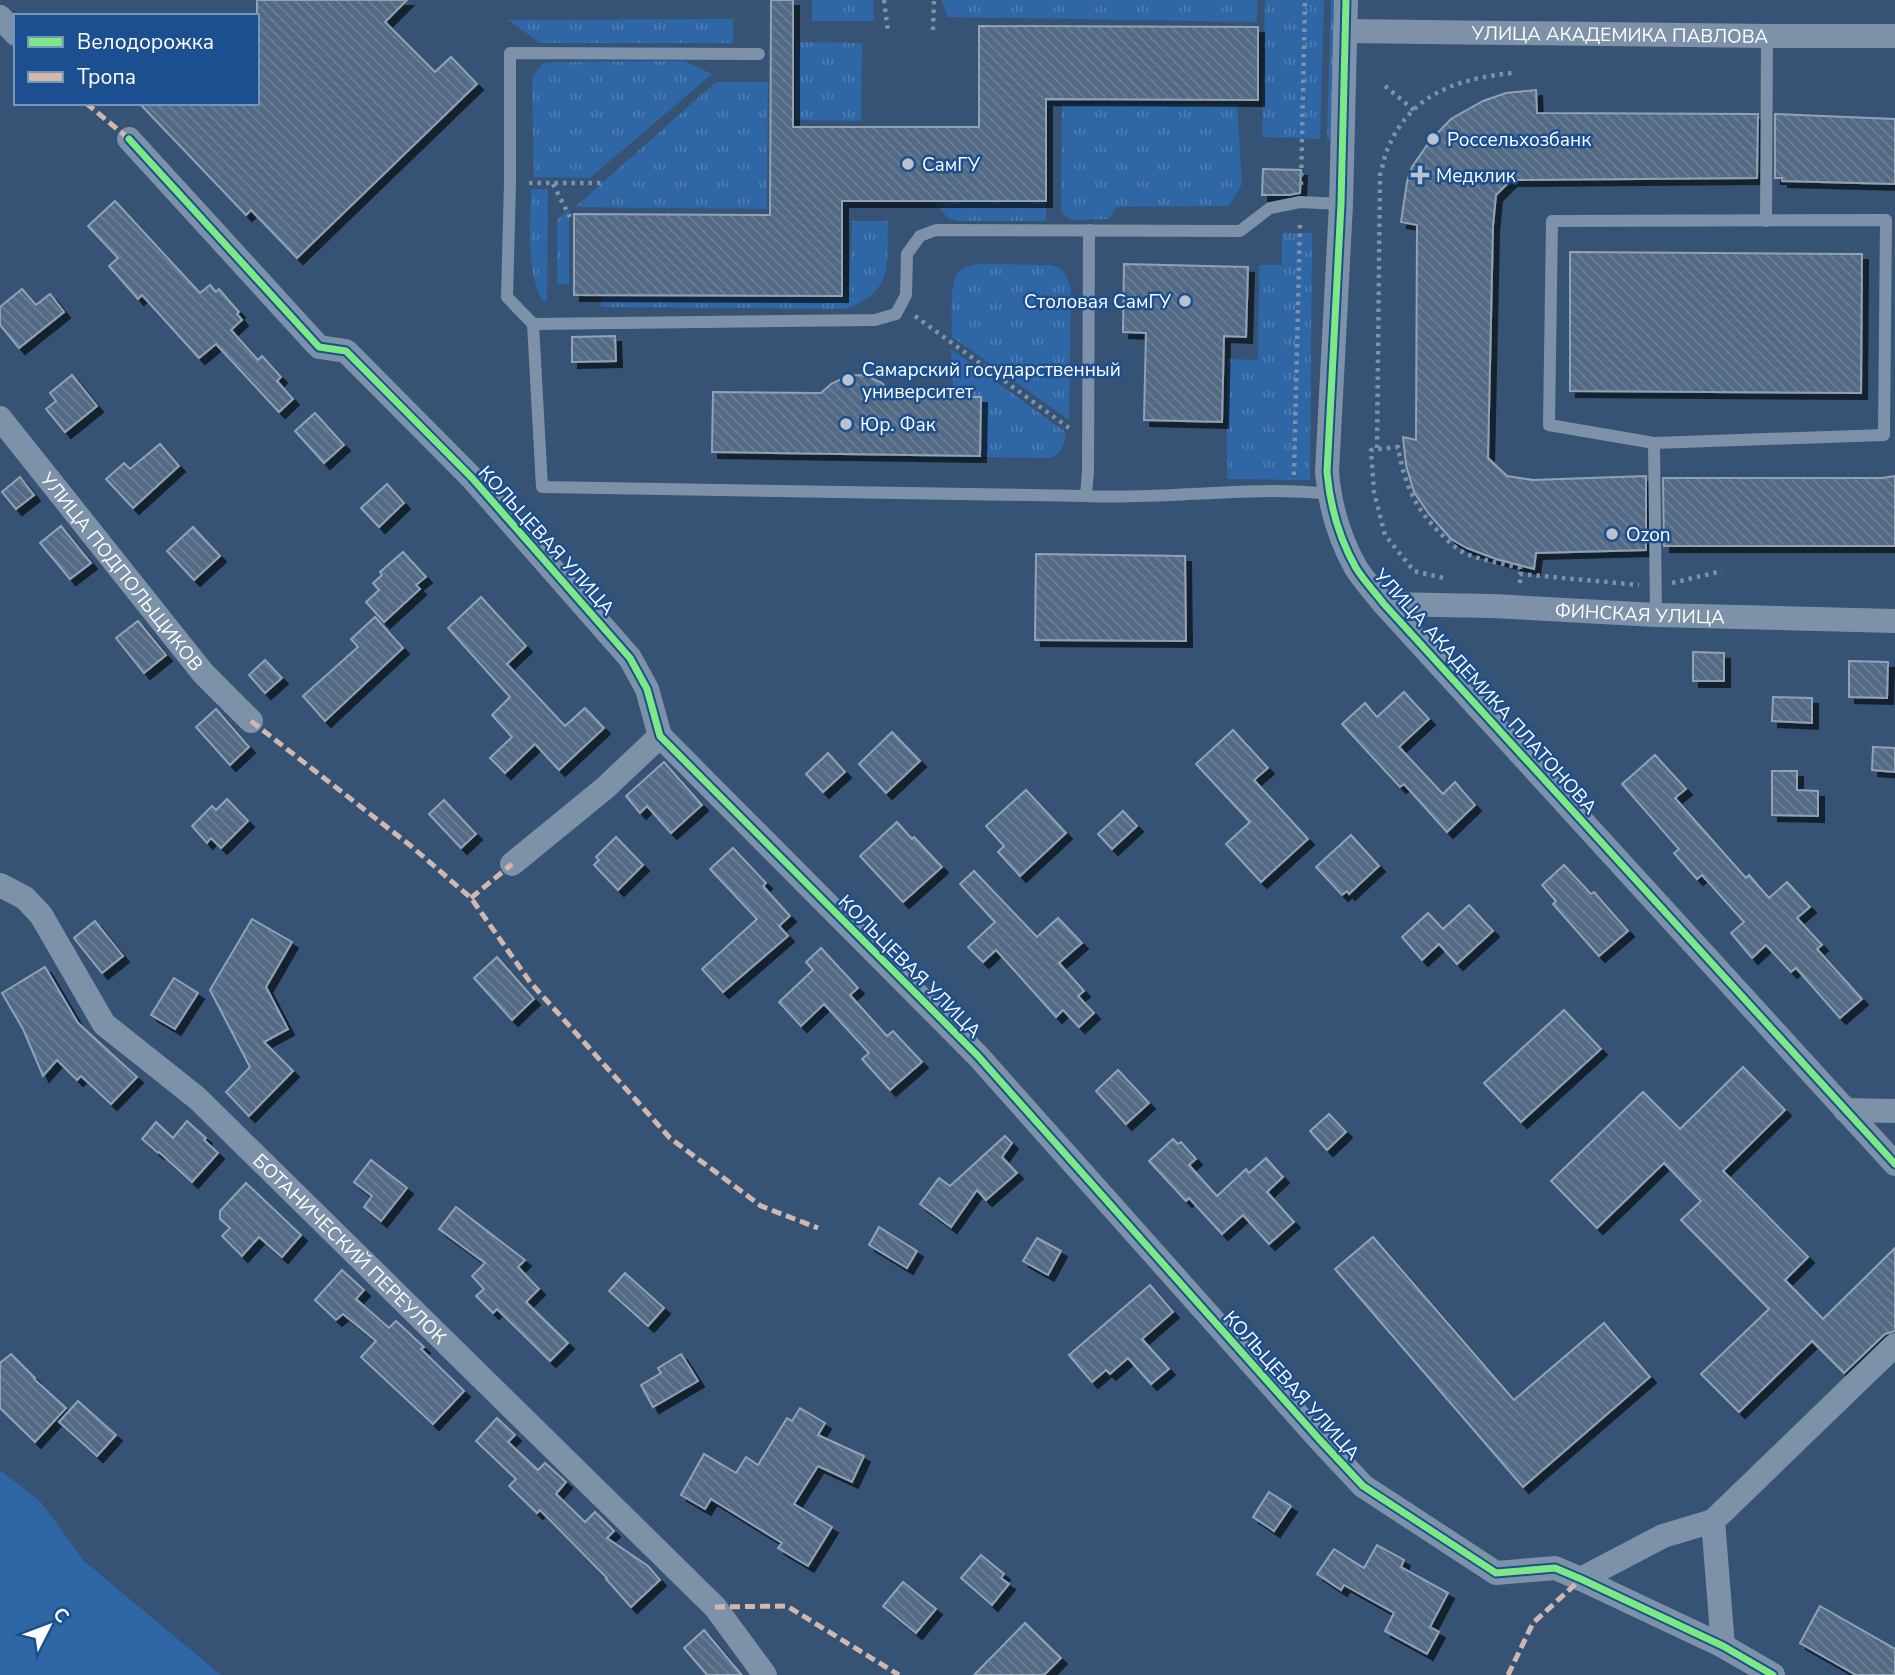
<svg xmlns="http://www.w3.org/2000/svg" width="1895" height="1675" viewBox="0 0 1895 1675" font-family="'Nunito Sans',sans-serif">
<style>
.grass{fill:url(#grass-tufts)}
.park{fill:#2f66a5}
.building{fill:url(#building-back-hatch);stroke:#92a2b6;stroke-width:2;filter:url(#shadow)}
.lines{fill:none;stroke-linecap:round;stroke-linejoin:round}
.path{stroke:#7d92a8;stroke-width:4.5;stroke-dasharray:3.5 5;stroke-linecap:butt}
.service{stroke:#7d92a8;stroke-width:12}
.minor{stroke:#7d92a8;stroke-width:24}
.quiet{stroke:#d1b7ad;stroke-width:5;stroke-dasharray:10 5;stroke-linecap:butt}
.cycleway-casing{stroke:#1b4f8f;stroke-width:11}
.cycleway{stroke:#7ce984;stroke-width:7}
.poi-dot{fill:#b9c2ce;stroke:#1b4f8f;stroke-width:2.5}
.labels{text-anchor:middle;stroke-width:5;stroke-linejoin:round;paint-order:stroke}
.street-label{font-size:19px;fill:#fff;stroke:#1b4f8f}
.poi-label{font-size:19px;fill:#fff;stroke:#1b4f8f;text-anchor:start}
</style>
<defs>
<pattern id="grass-tufts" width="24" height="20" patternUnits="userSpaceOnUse" patternTransform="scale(1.75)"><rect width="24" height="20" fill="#2f66a5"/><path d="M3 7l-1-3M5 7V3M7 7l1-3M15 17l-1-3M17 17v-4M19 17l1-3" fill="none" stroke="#4e7db2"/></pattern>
<pattern id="building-back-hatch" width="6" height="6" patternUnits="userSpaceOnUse" patternTransform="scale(1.75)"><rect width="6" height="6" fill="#526984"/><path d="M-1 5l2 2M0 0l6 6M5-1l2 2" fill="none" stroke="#6c8096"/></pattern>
<filter id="shadow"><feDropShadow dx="6" dy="6" stdDeviation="0" flood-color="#0009"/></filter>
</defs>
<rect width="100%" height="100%" fill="#365274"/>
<g class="grass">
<path d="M812 0H873L874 21H812Z"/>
<path d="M941 0H1257V22L948 17Z"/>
<path d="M1265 0H1324L1320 139 1262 137Z"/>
<path d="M1331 0H1341L1337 139H1327Z"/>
<path d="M733 19V43H540L508 20Z"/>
<path d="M796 42 862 43 861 121 795 120Z"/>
<path d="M684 61 712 74 590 178 534 177 532 78 542 64 552 62Z"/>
<path d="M716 82H768L767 209 575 207Z"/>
<path d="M1062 104H1237L1242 184 1229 206 1117 207 1109 219 1072 220 1061 212Z"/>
<path d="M531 189H548L547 301H543C525 272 531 223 531 189Z"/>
<path d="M934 202H1046V221H957L948 218Z"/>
<path d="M569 209V284H557V220Z"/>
<path d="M852 221H888C887 265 894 292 845 309L601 307V297H849Z"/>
<path d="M1282 233H1312L1310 480 1227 479V359L1258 360 1259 265H1282Z"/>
<path d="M976 264 1050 265C1065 269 1066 274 1071 288L1069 420 952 337C952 321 949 287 957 275 961 268 969 266 976 264Z"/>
<path d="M951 349 1066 432C1064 445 1063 453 1050 458L982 457V396L953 395Z"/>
</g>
<path class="park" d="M0 1470 41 1502 84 1561 221 1675H0Z"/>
<g class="building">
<path d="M257 0H407L385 22 435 72 451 57 477 84 297 258 251 210 246 215 139 103H257Z"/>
<path d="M771 0H793V127H979V26L1258 27V100L1046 99V201H842V296L574 295V214L770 215Z"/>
<path d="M1536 90 1537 113 1758 114 1757 178 1511 180 1496 195 1493 226 1488 458 1507 476 1533 480 1646 476V550L1536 553 1534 569 1496 559 1467 548 1451 539 1429 514 1414 492 1406 465 1403 437 1416 440 1417 225 1401 222 1407 182 1412 167 1430 141 1451 119 1483 101 1506 93Z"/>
<path d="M1775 114 1895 119V184L1782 181V178H1775Z"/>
<path d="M1263 169 1301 170 1300 193 1289 195H1262Z"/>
<path d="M115 201 200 293 210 285 216 292 219 289 239 312 237 314 242 320 231 330 258 360 262 356 281 377 277 381 293 399 279 412 216 344 199 358 142 295 138 299 109 266 118 258 88 226Z"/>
<path d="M1570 252 1862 254 1861 393 1570 391Z"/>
<path d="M1124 264 1248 267 1246 337 1224 336 1222 422 1144 420 1146 333 1123 332Z"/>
<path d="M22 289 36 305 50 294 64 312 19 348 0 325V307Z"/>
<path d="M615 336 616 361 572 362V337Z"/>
<path d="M72 375 97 406 65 432 46 409 56 401 50 393Z"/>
<path d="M859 375 869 377 882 383 892 396 981 397 980 456 712 452 713 392 821 393 831 384 847 376Z"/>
<path d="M315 413 344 445 324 463 295 431Z"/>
<path d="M160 444 179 466 133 508 106 479 124 463 130 469Z"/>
<path d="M1895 476V546H1664L1663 478H1882Z"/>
<path d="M20 477 34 495 16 509 2 492Z"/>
<path d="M387 484 404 503 379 527 361 508Z"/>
<path d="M61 526 91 563 70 579 40 543Z"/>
<path d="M193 527 220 556 194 580 167 551Z"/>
<path d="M403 552 426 577 416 585 420 589 384 622 366 602 379 590 373 583 382 575 380 572Z"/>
<path d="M1036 554 1185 556 1186 641 1035 640Z"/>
<path d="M481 597 526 646 507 664 565 726 585 708 604 728 559 770 535 744 505 773 490 758 512 737 492 715 510 697 448 628Z"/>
<path d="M375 617 403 648 325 721 303 696 358 647 351 639Z"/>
<path d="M138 621 166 655 144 673 116 638Z"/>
<path d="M1693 652 1724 653V681H1693Z"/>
<path d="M265 660 282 678 265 693 249 675Z"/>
<path d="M1849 661 1888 662 1887 698 1849 697Z"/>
<path d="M1404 692 1429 719 1399 747 1443 794 1455 782 1475 805 1447 832 1404 784 1400 787 1342 724 1365 703 1377 717Z"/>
<path d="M1773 697 1812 698V723L1772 721Z"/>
<path d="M216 709 249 747 230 765 196 727Z"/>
<path d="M1233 730 1268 768 1254 780 1308 839 1261 882 1226 844 1250 822 1196 764Z"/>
<path d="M892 732 920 761 886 793 859 764Z"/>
<path d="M1873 747 1895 748V772L1872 770Z"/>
<path d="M828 753 845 772 823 792 806 774Z"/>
<path d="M1655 755 1686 789 1675 798 1746 878 1749 875 1769 898 1787 882 1810 907 1797 918 1822 945 1817 949 1862 999 1840 1018 1796 968 1791 972 1766 945 1752 958 1731 933 1744 922 1702 875 1697 879 1674 853 1679 849 1622 784Z"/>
<path d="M664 762 702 805 671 833 647 806 640 813 626 796Z"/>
<path d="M1772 771H1797V790L1818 791V816L1772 815Z"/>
<path d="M1026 790 1066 833 1020 876 998 852 1004 846 986 826Z"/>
<path d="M227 799 248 821 221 848 211 838 207 843 192 826 212 806 216 810Z"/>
<path d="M444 800 476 834 461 848 429 814Z"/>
<path d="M1123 811 1137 826 1112 849 1098 834Z"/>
<path d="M897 822 912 839 914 837 942 867 903 902 860 856Z"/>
<path d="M1351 835 1379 866 1349 894 1347 891 1342 895 1316 867Z"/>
<path d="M616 837 643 865 618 890 594 865 599 860 596 857Z"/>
<path d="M733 848 766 883 763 886 790 916 779 926 788 936 723 992 702 969 757 919 710 869Z"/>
<path d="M1564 865 1591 894 1594 892 1628 931 1599 956 1553 904 1556 901 1542 885Z"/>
<path d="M974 871 1037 937 1058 918 1082 943 1059 963 1084 991 1078 996 1094 1013 1079 1027 1063 1010 1056 1017 996 950 983 962 968 947 995 922 960 884Z"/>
<path d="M1469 905 1493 931 1457 964 1439 944 1422 960 1402 937 1428 913 1443 929Z"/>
<path d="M252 919 292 942 266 987 288 1029 264 1042 293 1071 249 1116 226 1092 250 1067 210 990Z"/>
<path d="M95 921 123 956 102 973 74 938Z"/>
<path d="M821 948 858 988 850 995 887 1036 893 1031 922 1062 890 1090 862 1059 869 1053 824 1004 801 1026 779 1002 813 970 806 962Z"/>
<path d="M497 957 534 999 512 1020 474 978Z"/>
<path d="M45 967 78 1023 137 1077 111 1104 81 1076 77 1080 57 1060 43 1076 23 1029 2 993Z"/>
<path d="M174 978 198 993 175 1029 151 1015Z"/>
<path d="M1564 1010 1601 1049 1521 1122 1484 1083Z"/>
<path d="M1743 1067 1785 1110 1723 1171 1808 1257 1785 1280 1823 1319 1895 1248V1331L1885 1334 1844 1373 1812 1341 1739 1412 1701 1374 1769 1309 1681 1220 1701 1201 1664 1163 1597 1228 1551 1181 1643 1092 1680 1129Z"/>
<path d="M1118 1070 1149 1103 1126 1124 1096 1091Z"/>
<path d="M1329 1114 1346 1132 1327 1150 1310 1131Z"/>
<path d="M187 1121 206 1138 204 1140 218 1153 192 1182 159 1152 158 1153 142 1139 156 1122 173 1138Z"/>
<path d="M1005 1136 1012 1143 1002 1157 1017 1173 986 1200 977 1190 951 1227 920 1204 939 1178 950 1186Z"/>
<path d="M1173 1139 1178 1144 1181 1142 1196 1159 1189 1165 1217 1196 1246 1169 1249 1173 1266 1158 1283 1177 1267 1192 1294 1222 1269 1244 1243 1215 1222 1234 1189 1198 1186 1201 1149 1161Z"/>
<path d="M371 1160 407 1188 381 1221 364 1207 372 1196 354 1182Z"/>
<path d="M246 1183 301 1235 282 1257 259 1237 242 1256 222 1236 230 1228 220 1219V1211Z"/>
<path d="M456 1207 525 1260 518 1267 539 1289 526 1302 568 1343 550 1361 497 1309 493 1313 476 1296 484 1289 472 1276 485 1263 439 1229Z"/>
<path d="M879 1227 917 1251 907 1268 869 1245Z"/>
<path d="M1373 1237 1514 1400 1604 1323 1650 1377 1523 1487 1335 1269Z"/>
<path d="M1037 1238 1061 1251 1048 1275 1023 1261Z"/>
<path d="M342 1270 364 1290 356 1299 389 1328 396 1321 424 1347 421 1349 464 1391 433 1424 361 1357 376 1341 343 1314 336 1320 315 1300Z"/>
<path d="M625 1273 664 1308 648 1326 609 1291Z"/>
<path d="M1150 1285 1173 1312 1142 1339 1169 1369 1151 1384 1128 1358 1110 1374 1106 1370 1092 1382 1069 1355Z"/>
<path d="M11 1354 35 1378 34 1379 66 1408 35 1442 0 1408V1363Z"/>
<path d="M681 1354 698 1381 653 1407 641 1385 661 1373 658 1368Z"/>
<path d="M78 1401 116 1435 97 1456 59 1422Z"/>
<path d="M800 1408 825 1423 818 1435 864 1456 852 1482 818 1466 794 1504 832 1527 808 1566 778 1548 782 1543 711 1499 705 1509 681 1495 704 1454 736 1473 746 1457 758 1465 787 1418 792 1421Z"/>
<path d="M497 1418 515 1435 508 1442 538 1470 545 1463 566 1482 556 1494 585 1522 595 1512 614 1531 607 1538 648 1566 660 1580 631 1607 606 1579 607 1578 540 1510 537 1513 509 1486 516 1479 476 1441Z"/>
<path d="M1269 1492 1291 1506 1274 1531 1253 1517Z"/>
<path d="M1377 1545 1404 1560 1401 1567 1448 1593 1430 1627 1439 1632 1427 1654 1385 1631 1394 1613 1344 1585 1341 1590 1317 1574 1334 1549 1364 1568Z"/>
<path d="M981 1555 1004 1574 1001 1578 1009 1584 992 1605 961 1578Z"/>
<path d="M903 1582 936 1609 916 1633 883 1606Z"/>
<path d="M1820 1606 1895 1649V1675H1856L1800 1643Z"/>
<path d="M1025 1623 1061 1658 1044 1675H974Z"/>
<path d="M704 1630 729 1660 742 1675H707L684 1648Z"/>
</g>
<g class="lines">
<g class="path">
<path d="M884 0 888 32"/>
<path d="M933 30 934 0"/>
<path d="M1385 86 1414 110"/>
<path d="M529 183H602"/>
<path d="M553 184 570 217"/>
<path d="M1301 185 1305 0"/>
<path d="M915 316 1069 428"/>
<path d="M1377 448 1380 175C1383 166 1384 156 1388 148 1411 93 1458 79 1512 73"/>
<path d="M1294 475 1300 221"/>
<path d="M1443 578 1414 571 1385 535 1374 492 1371 450 1398 447C1404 481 1413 505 1437 530 1446 539 1455 549 1467 554 1483 561 1503 563 1520 568V574"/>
<path d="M1520 583V574L1639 585"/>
<path d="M1672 583 1722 571"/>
</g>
<g class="service">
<path d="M759 54 510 53V183L507 297 533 324 542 487 1086 496"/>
<path d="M1766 221 1767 36"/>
<path d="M1089 230 1088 471 1086 496C1167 500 1248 485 1329 494"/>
<path d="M533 324 875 320 896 314 906 295 907 254 920 236 936 230 1240 231 1270 208 1300 202 1341 204"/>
<path d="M1654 443 1549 425 1552 221 1886 220 1884 435 1654 443 1656 615"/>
</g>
<g class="minor">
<path d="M1346 0 1341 204 1327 472C1330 507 1339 538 1356 568 1364 581 1375 592 1384 604L1895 1164"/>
<path d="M0 17 16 34"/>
<path id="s1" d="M1345 31 1767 36H1895"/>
<path d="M129 139 319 347 346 351 472 478 630 658 647 689 660 736 978 1056 1319 1439 1363 1486 1496 1573 1555 1568 1581 1579 1723 1646 1773 1675"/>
<path id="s2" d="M0 418 203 673 251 721"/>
<path id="s3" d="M1384 604 1493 606 1656 615 1895 621"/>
<path d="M512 864 605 788 660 736"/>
<path id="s4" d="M0 885 25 898 41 915 104 1024 197 1098 715 1607 765 1675"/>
<path d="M1845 1110 1895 1111"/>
<path d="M1581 1579 1663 1536 1713 1521"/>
<path d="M1723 1646 1713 1521 1895 1345"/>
</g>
<g class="quiet">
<path d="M86 103 129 139"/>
<path d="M251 721 411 846 471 898 530 982 670 1138 761 1206 818 1228"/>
<path d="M471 898 512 864"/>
<path d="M715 1607 787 1606 899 1675"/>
<path d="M1508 1675 1533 1623 1581 1579"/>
</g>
<g class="cycleway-casing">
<g id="cycleway">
<path d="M1346 0 1341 204 1327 472C1330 507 1339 538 1356 568 1364 581 1375 592 1384 604L1895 1164"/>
<path d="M129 139 319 347 346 351 472 478 630 658 647 689 660 736 978 1056 1319 1439 1363 1486 1496 1573 1555 1568 1581 1579 1723 1646 1773 1675"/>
</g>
</g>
<use href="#cycleway" class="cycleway"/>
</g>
<g class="poi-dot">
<circle cx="1433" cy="139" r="7"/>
<circle cx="908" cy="164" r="7"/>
<path d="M1416.5 164.5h7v7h7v7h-7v7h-7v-7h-7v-7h7z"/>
<circle cx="1185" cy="301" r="7"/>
<circle cx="848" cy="380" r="7"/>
<circle cx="846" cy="424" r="7"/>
<circle cx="1612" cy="534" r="7"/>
</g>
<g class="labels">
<g class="street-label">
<text dy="7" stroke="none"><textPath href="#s1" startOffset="275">УЛИЦА АКАДЕМИКА ПАВЛОВА</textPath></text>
<text transform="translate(547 540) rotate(48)" y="7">КОЛЬЦЕВАЯ УЛИЦА</text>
<text dy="7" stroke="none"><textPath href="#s2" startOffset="196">УЛИЦА ПОДПОЛЬЩИКОВ</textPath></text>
<text dy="7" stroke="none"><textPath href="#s3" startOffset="256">ФИНСКАЯ УЛИЦА</textPath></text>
<text transform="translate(1486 691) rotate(48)" y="7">УЛИЦА АКАДЕМИКА ПЛАТОНОВА</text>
<text transform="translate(910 966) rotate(45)" y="7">КОЛЬЦЕВАЯ УЛИЦА</text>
<text dy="7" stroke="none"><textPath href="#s4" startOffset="511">БОТАНИЧЕСКИЙ ПЕРЕУЛОК</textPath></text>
<text transform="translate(1292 1385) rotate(48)" y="7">КОЛЬЦЕВАЯ УЛИЦА</text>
</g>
<g class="poi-label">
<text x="1447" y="146">Россельхозбанк</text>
<text x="922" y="171">СамГУ</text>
<text x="1436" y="182">Медклик</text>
<text x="1171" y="308" text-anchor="end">Столовая СамГУ</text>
<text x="862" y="376">Самарский государственный<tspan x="862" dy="22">университет</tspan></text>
<text x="860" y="431">Юр. Фак</text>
<text x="1626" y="541">Ozon</text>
</g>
</g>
<rect x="14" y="14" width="245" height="91" fill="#1b4f8f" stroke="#7695bc" stroke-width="2"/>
<rect x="28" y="37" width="35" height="10" fill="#7ce984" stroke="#7695bc" stroke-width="2"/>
<text x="77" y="49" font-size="21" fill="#ffffff">Велодорожка</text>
<rect x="28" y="72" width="35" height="10" fill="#d1b7ad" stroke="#7695bc" stroke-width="2"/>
<text x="77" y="84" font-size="21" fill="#ffffff">Тропа</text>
<g transform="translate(49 1626) rotate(48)" stroke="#1b4f8f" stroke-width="5" paint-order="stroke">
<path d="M0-5L12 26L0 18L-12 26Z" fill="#ffffff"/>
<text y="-10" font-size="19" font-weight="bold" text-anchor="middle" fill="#ffffff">С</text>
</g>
</svg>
